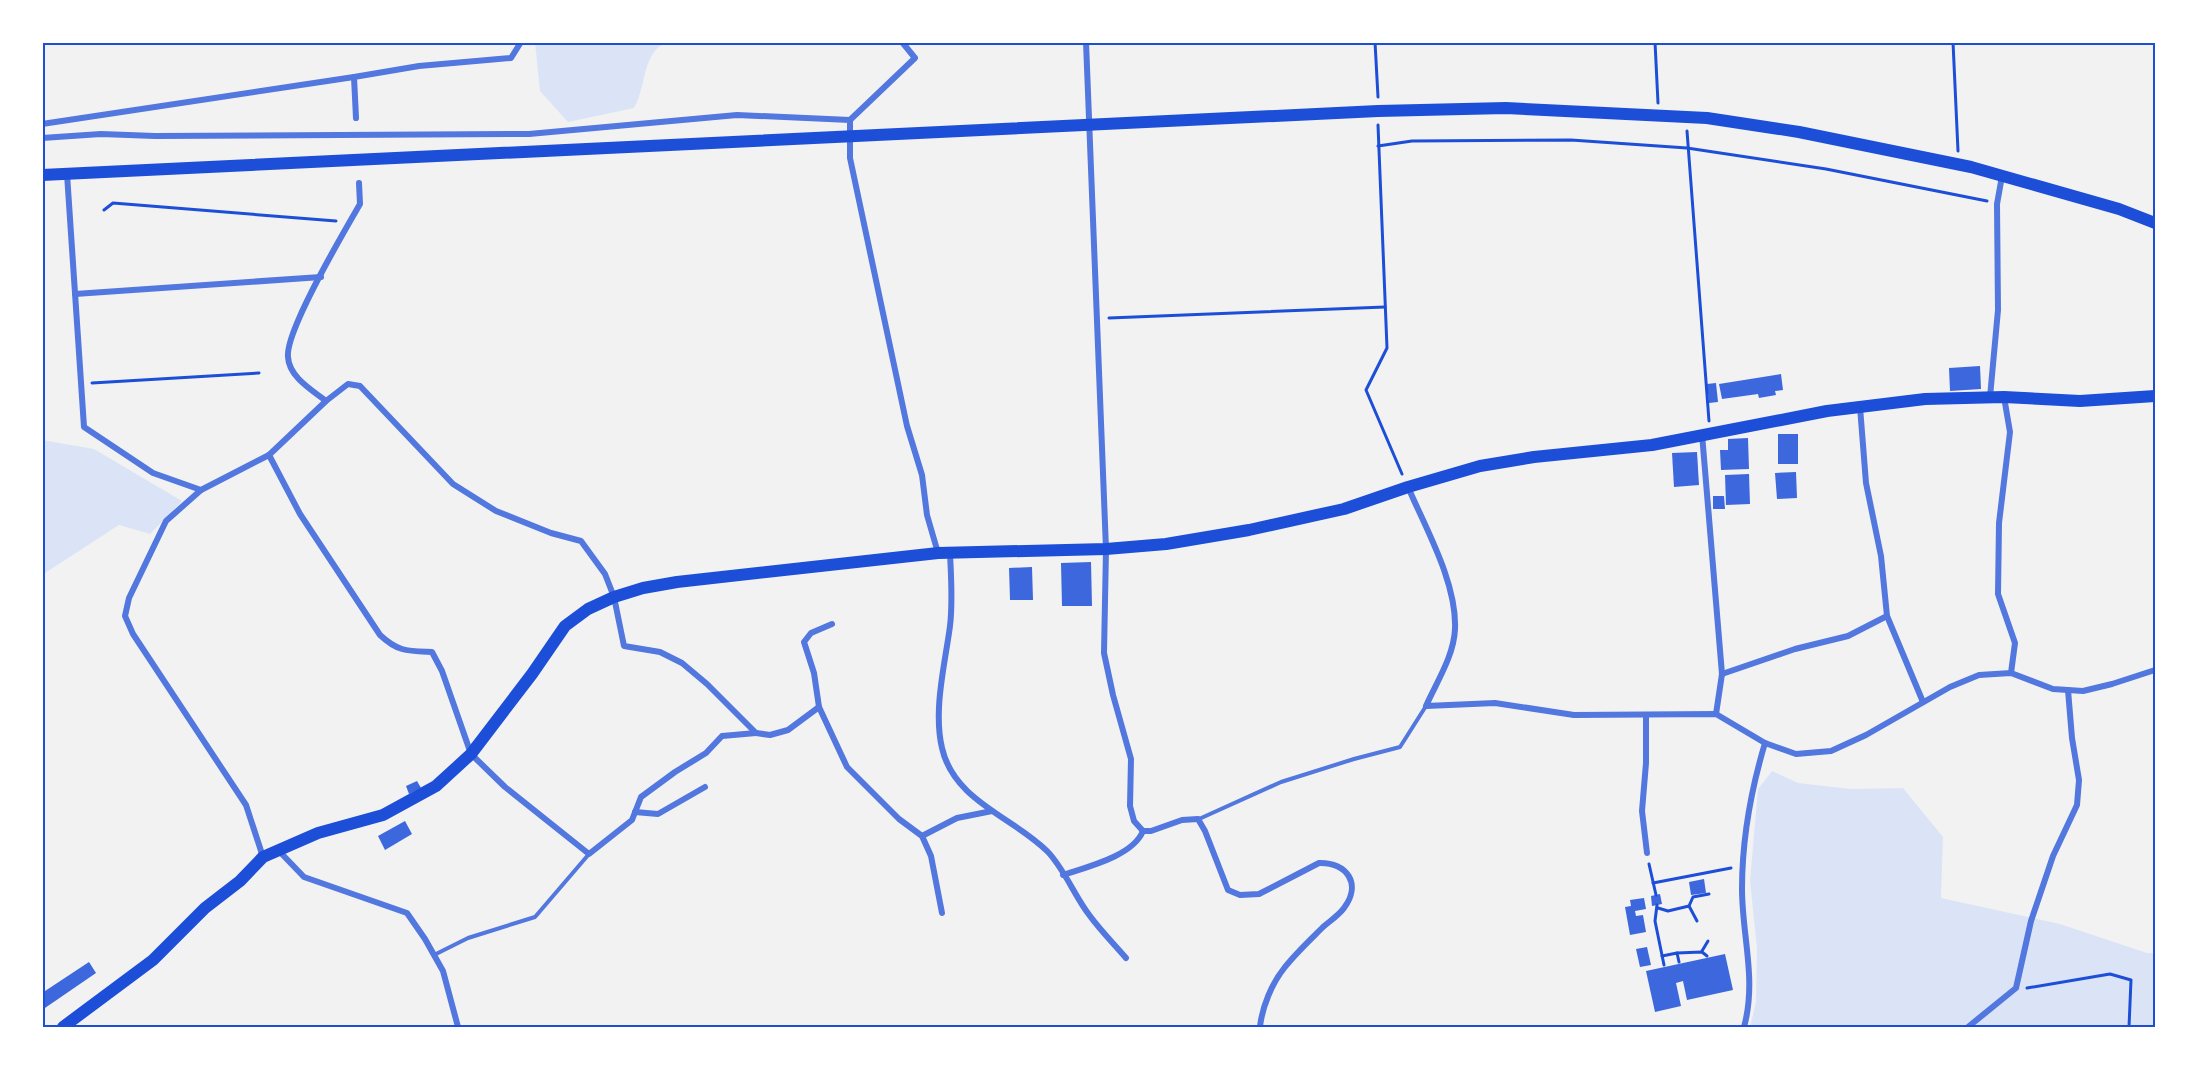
<svg xmlns="http://www.w3.org/2000/svg" width="2197" height="1069" viewBox="0 0 2197 1069" font-family="'Titillium Web',sans-serif">
<style>
.green{fill:#dbe4f7}
.building{fill:#3d67dc}
.lines{fill:none;stroke-linecap:round;stroke-linejoin:round}
.path{stroke:#1d4ed8;stroke-width:3}
.service{stroke:#5277de;stroke-width:4}
.minor{stroke:#5277de;stroke-width:6}
.primary{stroke:#1d4ed8;stroke-width:12}
.neatline{fill:none;stroke:#1d4ed8;stroke-width:2}
</style>
<rect width="100%" height="100%" fill="#f2f2f2"/>
<g class="green">
<path d="M535 42H666C641 55 647 86 634 108L568 122 540 91Z"/>
<path d="M42 440 94 449 182 501 150 534 119 525 42 575Z"/>
<path d="M1772 771 1798 783 1851 789 1903 788 1943 837 1941 898 2060 924 2147 953H2155V1027H1750L1756 1002 1757 948 1750 881 1758 789Z"/>
</g>
<g class="building">
<path d="M1980 366 1981 389 1950 391 1949 368Z"/>
<path d="M1781 374 1783 390 1775 391 1776 395 1759 398 1758 394 1722 399 1719 384Z"/>
<path d="M1716 383 1718 402 1709 403 1707 384Z"/>
<rect x="1778" y="434" width="20" height="30"/>
<path d="M1748 438 1749 469 1721 470 1720 450H1728V439Z"/>
<path d="M1697 452 1699 485 1674 487 1672 453Z"/>
<path d="M1796 472 1797 498 1777 499 1775 473Z"/>
<path d="M1749 474 1750 504 1726 505 1725 475Z"/>
<path d="M1713 496H1724L1725 509H1713Z"/>
<path d="M1091 562 1092 606H1062L1061 563Z"/>
<path d="M1032 567 1033 600H1010L1009 568Z"/>
<path d="M417 781 421 788 409 794 406 786Z"/>
<path d="M405 821 412 834 385 850 378 836Z"/>
<path d="M1704 879 1706 893 1691 895 1689 882Z"/>
<path d="M1660 894 1662 904 1652 906 1651 896Z"/>
<path d="M1644 898 1646 909 1635 911 1636 916 1643 915 1646 932 1630 935 1625 907 1631 906 1630 900Z"/>
<path d="M1647 947 1651 965 1640 967 1636 949Z"/>
<path d="M1725 954 1733 990 1687 1000 1683 981 1676 983 1681 1006 1655 1012 1646 971Z"/>
<path d="M89 962 96 973 42 1010V993Z"/>
</g>
<g class="lines">
<g class="path">
<path d="M1375 42 1378 97"/>
<path d="M1655 42 1658 103"/>
<path d="M1953 42 1958 151"/>
<path d="M1378 125 1387 348 1366 390 1402 474"/>
<path d="M1687 131 1709 421"/>
<path d="M1378 146 1412 141 1571 140 1687 148 1826 169 1987 201"/>
<path d="M104 210 113 203 336 221"/>
<path d="M1109 318 1385 307"/>
<path d="M92 383 259 373"/>
<path d="M1649 864 1656 895"/>
<path d="M1653 883 1731 868"/>
<path d="M1657 905 1655 921 1664 965"/>
<path d="M1689 906 1697 921"/>
<path d="M1658 908 1668 911 1689 906 1693 897 1709 894"/>
<path d="M1702 951 1708 941"/>
<path d="M1677 953 1702 952 1707 956"/>
<path d="M1662 956 1677 953 1679 962"/>
<path d="M2027 988 2110 974 2131 980 2129 1027"/>
</g>
<g class="service">
<path d="M1199 819 1281 782 1354 759 1400 747 1426 706"/>
<path d="M434 955 468 938 535 917 589 854"/>
</g>
<g class="minor">
<path d="M1086 42 1106 549 1104 653 1113 695 1131 759 1130 806 1134 821 1143 831H1151L1182 820 1198 819 1205 831 1228 890 1240 895 1259 894 1319 863C1347 862 1362 884 1344 908 1339 915 1330 921 1323 927 1310 940 1296 953 1285 967 1272 983 1262 1007 1260 1027"/>
<path d="M356 118 354 77 419 66 511 58 521 42"/>
<path d="M850 120 915 58 902 42"/>
<path d="M42 124 354 77"/>
<path d="M42 138 101 134 155 136 529 134 737 115 850 120V158L907 426 922 475 927 515 938 553"/>
<path d="M67 174 84 427 153 473 201 490"/>
<path d="M75 294 321 277"/>
<path d="M1990 397 1998 310 1997 204 2002 176"/>
<path d="M2004 397 2010 432 1999 523 1998 594 2015 643 2011 673"/>
<path d="M326 401C312 390 289 377 288 357 285 331 344 232 360 204L359 183"/>
<path d="M1860 407 1866 483 1881 556 1887 616 1923 702"/>
<path d="M1702 434 1722 674 1716 714"/>
<path d="M269 455 300 514 380 635C398 652 408 651 432 652L442 671 471 754 505 787 589 854 632 820 641 797 675 772 706 753 722 736 756 733"/>
<path d="M1408 487C1426 529 1457 583 1455 629 1454 656 1436 683 1426 706L1495 703 1574 715 1716 714 1765 743 1796 754 1831 751 1866 735 1950 687 1979 675 2011 673 2053 689 2083 691 2112 684 2155 670"/>
<path d="M950 553C951 577 953 601 950 626 945 664 933 710 942 748 954 801 1013 817 1047 851 1064 868 1075 897 1090 916 1101 931 1114 944 1126 958"/>
<path d="M832 624 811 633 804 642 814 673 819 707 847 767 899 819 922 836 931 856 942 913"/>
<path d="M1722 674 1795 649 1848 636 1887 616"/>
<path d="M1646 715V763L1642 811 1647 853"/>
<path d="M635 812 658 814 705 787"/>
<path d="M922 836 957 818 992 811"/>
<path d="M279 851 304 877 407 913 425 939 443 971 458 1027"/>
<path d="M263 857 246 805 133 634 125 616 129 598 166 521 201 490 269 455 326 401 348 384 360 386 453 484 496 511 551 533 581 541 605 574 614 597 624 646 660 652 682 663 707 684 756 733 770 735 788 730 819 707"/>
<path d="M1063 875C1087 867 1133 856 1143 831"/>
<path d="M1744 1027C1757 980 1742 936 1742 889 1742 839 1751 790 1765 743"/>
<path d="M1968 1027 2016 988 2031 921 2053 856 2077 805 2079 780 2072 738 2068 690"/>
</g>
<g class="primary">
<path d="M42 175 1378 111 1506 108 1707 118 1799 132 1971 167 2119 209 2155 223"/>
<path d="M63 1027 153 960 205 908 240 881 263 857 318 833 383 815 436 786 471 754 532 674 565 626 588 609 614 597 643 588 677 582 938 553 1106 549 1166 544 1249 530 1344 509 1408 487 1480 466 1534 457 1652 445 1827 411 1925 399 2004 397 2080 401 2155 396"/>
</g>
</g>
<rect width="2197" height="1069" fill="none" stroke="#ffffff" stroke-width="87"/>
<rect x="44" y="44" width="2110" height="982" class="neatline"/>
</svg>
